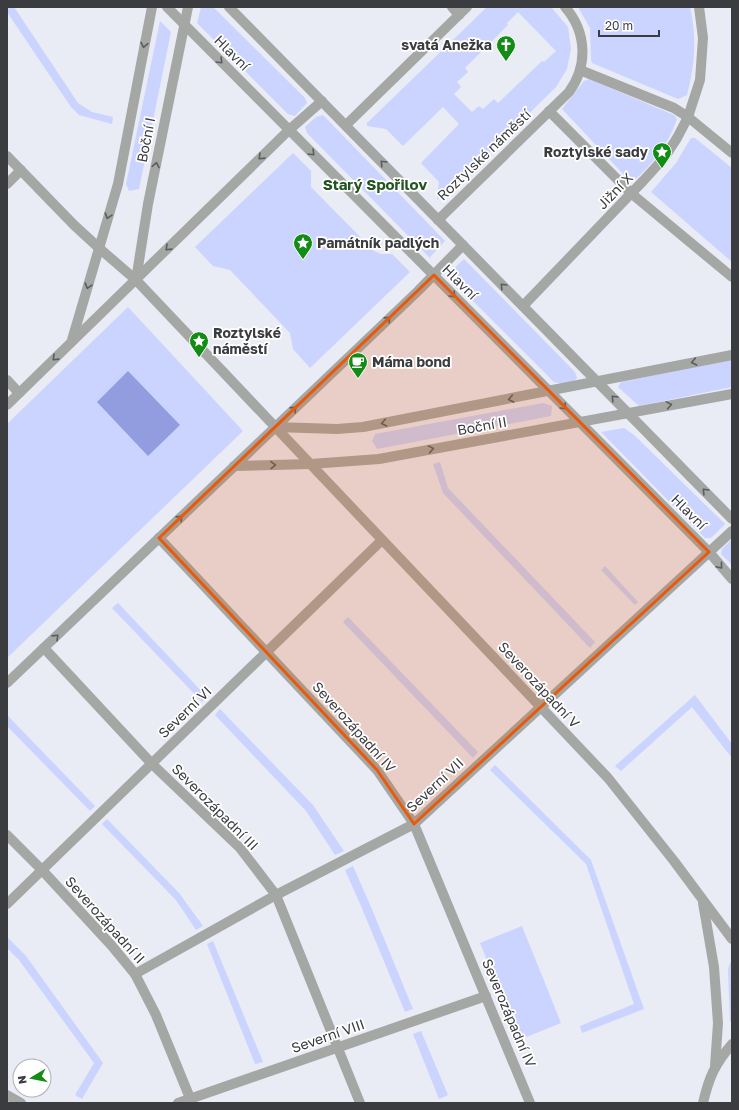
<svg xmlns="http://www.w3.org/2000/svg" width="739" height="1110" viewBox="0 0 739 1110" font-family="'Golos Text',sans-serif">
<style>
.green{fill:#cbd4fe;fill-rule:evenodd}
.water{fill:#919dde}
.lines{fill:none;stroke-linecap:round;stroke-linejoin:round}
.minor{stroke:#a4a7a4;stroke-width:10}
.tertiary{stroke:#a4a7a4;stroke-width:10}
.oneway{stroke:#5a5c5e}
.marked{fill:#e8590c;fill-opacity:0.2;stroke:#e8590c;stroke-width:3;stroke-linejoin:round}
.labels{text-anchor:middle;stroke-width:3.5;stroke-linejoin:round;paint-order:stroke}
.poi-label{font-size:14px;font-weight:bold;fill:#3b3c40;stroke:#fff;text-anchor:start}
.street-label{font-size:14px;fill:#3b3c40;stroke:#fff}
.neighbourhood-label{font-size:15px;font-weight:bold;fill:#21541f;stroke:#fff}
</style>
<rect width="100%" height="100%" fill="#e9ebf5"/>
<g class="green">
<path d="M7 7H14L78 103 92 112 113 117 112 124 79 115 71 107 7 12Z"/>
<path d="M201 7H213L305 98 307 103 295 116 288 114 197 23Z"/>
<path d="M487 7 552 8 568 27 571 49 567 69 556 87 489 153 437 200 439 182 421 163 459 124 443 107 403 146 386 129 367 126V123ZM518 12 556 51 544 62 542 61 498 103 494 99 483 109 479 106 472 112 454 94 461 87 457 82 468 72 465 68 508 25 507 23Z"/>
<path d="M578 7H690C697 37 695 66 687 95L678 99 592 63 591 59 590 28Z"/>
<path d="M160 21 171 32 139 189 129 191 126 184Z"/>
<path d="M589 79 674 115 677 119C671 139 651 167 634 180L627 178 562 109 584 81Z"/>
<path d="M323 115 445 241 430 257 431 259 307 133 305 127 316 117Z"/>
<path d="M691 138H695L732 168V262L651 192 676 163Z"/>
<path d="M293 153 311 171V187L374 251 381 254H392L410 272 310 368 293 349 290 333 230 270 213 266 195 247Z"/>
<path d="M464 259 575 372 577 378C571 385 563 384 554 382L447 275Z"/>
<path d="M128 307 243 431 7 658V424Z"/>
<path d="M732 359V387L639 406 618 387 621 382Z"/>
<path d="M543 403 552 406 551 416 377 449 372 441 375 434Z"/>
<path d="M624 428 634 435 725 524 711 538H705L601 432Z"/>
<path d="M440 462 448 488 595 642 590 648 443 493 433 464Z"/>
<path d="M732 539V565L721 554 722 549Z"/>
<path d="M605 566 638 602 635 605 601 570Z"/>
<path d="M118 603 207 697 202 702 112 608Z"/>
<path d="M348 617 478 752 473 758 343 622Z"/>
<path d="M695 695 732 744V758L692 707 621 771 615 766Z"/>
<path d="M220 709 313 805 344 851 335 855 306 811 215 715Z"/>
<path d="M7 715 95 806 90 811 7 726Z"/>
<path d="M495 765 591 860 644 1009 582 1033 580 1026 634 1004 586 864 490 770Z"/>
<path d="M107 819 179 893 203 926 196 930 176 900 102 824Z"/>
<path d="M353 866 371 907 413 1009 405 1012 361 906 345 870Z"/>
<path d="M522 926 561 1023 519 1040 480 943Z"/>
<path d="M7 937 26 956 103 1063 82 1099 75 1095 94 1063 19 960 7 948Z"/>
<path d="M213 941 263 1062 255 1064 207 944Z"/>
<path d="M730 963H732V1022L730 1021 728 969Z"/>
<path d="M421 1031 448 1095 439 1099 413 1034Z"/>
</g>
<path class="water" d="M128 371 180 425 148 456 97 402Z"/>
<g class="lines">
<g class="minor">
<path d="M452 7 459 15"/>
<path d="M580 70 674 108 688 117 732 153"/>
<path d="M549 111 632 194 732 277"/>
<path d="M346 125 467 7"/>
<path d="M7 156 74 225 99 248 136 280 608 778 674 861 732 939"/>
<path d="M7 184 21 170"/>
<path d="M438 220 569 92C588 66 587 32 565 7"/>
<path d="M136 280 148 204 188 7"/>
<path d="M523 306 644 180 664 158 677 138 688 117 700 80 703 38 699 7"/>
<path d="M72 340 118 184 152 7"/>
<path d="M7 380 19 393"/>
<path d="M7 405 289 130 322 101"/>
<path d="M275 427 337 429 363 427 732 355"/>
<path d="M234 466 311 464 379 459 732 394"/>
<path d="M159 538 377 770 414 824 530 1103"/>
<path d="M44 648 152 764 240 848 276 895 360 1103"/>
<path d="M7 683 418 291 463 245"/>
<path d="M7 835 42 870 112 946 135 974 156 1015 192 1103"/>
<path d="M703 903 714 967 718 1023 715 1066"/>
<path d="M7 904 382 540"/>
<path d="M135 974 276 895 414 824 732 531"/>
<path d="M178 1103 486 996"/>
<path d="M703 1103C709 1077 715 1064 732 1044"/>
</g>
<g class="tertiary">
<path d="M167 7 709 552 732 579"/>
<path d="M229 7 732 519"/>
<path d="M7 1095 21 1103"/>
</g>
</g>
<defs><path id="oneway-chevron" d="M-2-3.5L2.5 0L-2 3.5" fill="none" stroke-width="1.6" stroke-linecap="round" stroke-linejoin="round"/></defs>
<g class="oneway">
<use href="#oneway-chevron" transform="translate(144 45) rotate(101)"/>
<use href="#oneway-chevron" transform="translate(220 61) rotate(45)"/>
<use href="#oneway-chevron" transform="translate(312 153) rotate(45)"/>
<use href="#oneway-chevron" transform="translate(261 157) rotate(136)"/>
<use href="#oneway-chevron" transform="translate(383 163) rotate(-134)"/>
<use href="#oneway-chevron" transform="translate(156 165) rotate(-79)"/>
<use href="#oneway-chevron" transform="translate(108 216) rotate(107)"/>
<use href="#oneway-chevron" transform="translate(168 248) rotate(136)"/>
<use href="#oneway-chevron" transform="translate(88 286) rotate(106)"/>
<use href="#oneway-chevron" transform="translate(503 286) rotate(-134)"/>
<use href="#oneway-chevron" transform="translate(453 295) rotate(45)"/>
<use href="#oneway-chevron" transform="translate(388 319) rotate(-44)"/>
<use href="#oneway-chevron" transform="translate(55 358) rotate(136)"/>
<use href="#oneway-chevron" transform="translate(694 362) rotate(169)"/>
<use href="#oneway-chevron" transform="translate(614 398) rotate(-134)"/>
<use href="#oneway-chevron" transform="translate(511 399) rotate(169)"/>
<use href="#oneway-chevron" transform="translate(669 405) rotate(-10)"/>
<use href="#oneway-chevron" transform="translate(564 407) rotate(45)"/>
<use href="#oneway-chevron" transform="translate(294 409) rotate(-44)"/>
<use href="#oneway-chevron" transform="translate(384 423) rotate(169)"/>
<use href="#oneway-chevron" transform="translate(431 449) rotate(-10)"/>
<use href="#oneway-chevron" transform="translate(273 465) rotate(-2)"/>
<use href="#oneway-chevron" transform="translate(705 491) rotate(-135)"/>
<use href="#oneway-chevron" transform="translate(180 518) rotate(-44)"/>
<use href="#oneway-chevron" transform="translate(720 566) rotate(50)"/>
<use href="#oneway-chevron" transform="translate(56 637) rotate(-44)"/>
</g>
<path class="marked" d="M434 275 709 552 414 824 377 770 159 538Z"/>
<defs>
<g id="church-pin" transform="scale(1)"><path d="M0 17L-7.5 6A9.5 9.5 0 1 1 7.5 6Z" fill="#128c14" stroke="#fff"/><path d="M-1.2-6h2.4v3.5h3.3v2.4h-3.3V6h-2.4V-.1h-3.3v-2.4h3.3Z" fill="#fff"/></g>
<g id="sight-pin" transform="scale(1)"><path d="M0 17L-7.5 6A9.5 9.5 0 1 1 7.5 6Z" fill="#128c14" stroke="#fff"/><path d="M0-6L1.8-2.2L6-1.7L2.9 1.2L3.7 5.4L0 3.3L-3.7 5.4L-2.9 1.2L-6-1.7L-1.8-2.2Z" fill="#fff"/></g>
<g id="cafe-pin" transform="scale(1)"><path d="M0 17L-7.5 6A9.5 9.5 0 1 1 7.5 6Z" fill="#128c14" stroke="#fff"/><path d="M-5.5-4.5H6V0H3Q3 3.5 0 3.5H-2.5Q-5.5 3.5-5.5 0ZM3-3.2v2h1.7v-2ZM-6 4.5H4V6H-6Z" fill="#fff"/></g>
</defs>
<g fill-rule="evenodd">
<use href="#church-pin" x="506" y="45"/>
<use href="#sight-pin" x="662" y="152"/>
<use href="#sight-pin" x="303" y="243"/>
<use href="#sight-pin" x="199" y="341"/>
<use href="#cafe-pin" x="358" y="362"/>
</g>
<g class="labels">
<g class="poi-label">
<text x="492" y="50" text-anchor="end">svatá Anežka</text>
<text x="648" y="157" text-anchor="end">Roztylské sady</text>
<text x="317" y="248">Památník padlých</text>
<text x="213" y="338">Roztylské<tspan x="213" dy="16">náměstí</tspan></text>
<text x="372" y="367">Máma bond</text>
</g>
<g class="street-label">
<text transform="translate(232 53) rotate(45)" y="5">Hlavní</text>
<text transform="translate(146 140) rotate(-79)" y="5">Boční I</text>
<text transform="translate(484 155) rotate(-44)" y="5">Roztylské náměstí</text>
<text transform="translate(615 191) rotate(-46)" y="5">Jižní X</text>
<text transform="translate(460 282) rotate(45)" y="5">Hlavní</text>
<text transform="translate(482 426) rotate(-10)" y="5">Boční II</text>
<text transform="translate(689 512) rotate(45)" y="5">Hlavní</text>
<text transform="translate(539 685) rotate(47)" y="5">Severozápadní V</text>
<text transform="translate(185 712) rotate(-44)" y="5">Severní VI</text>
<text transform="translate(354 727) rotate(48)" y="5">Severozápadní IV</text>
<text transform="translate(435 785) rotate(-43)" y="5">Severní VII</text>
<text transform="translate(215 807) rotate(45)" y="5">Severozápadní III</text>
<text transform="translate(105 920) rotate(48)" y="5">Severozápadní II</text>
<text transform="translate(509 1013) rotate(67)" y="5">Severozápadní IV</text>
<text transform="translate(328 1036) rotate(-19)" y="5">Severní VIII</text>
</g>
<g class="neighbourhood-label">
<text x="375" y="190">Starý Spořilov</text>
</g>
</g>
<rect width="739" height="1110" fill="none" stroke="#3b3c40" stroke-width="16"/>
<g transform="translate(32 1078) rotate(260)"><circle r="19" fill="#ffffff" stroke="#b1b1b3"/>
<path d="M0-3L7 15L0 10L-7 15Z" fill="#128c14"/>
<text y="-6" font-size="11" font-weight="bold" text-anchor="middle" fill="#3b3c40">N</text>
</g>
<path d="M599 30v6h60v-6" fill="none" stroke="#3b3c40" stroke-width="2"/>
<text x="605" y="30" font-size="12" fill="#3b3c40" stroke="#ffffff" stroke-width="3" paint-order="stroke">20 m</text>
</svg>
